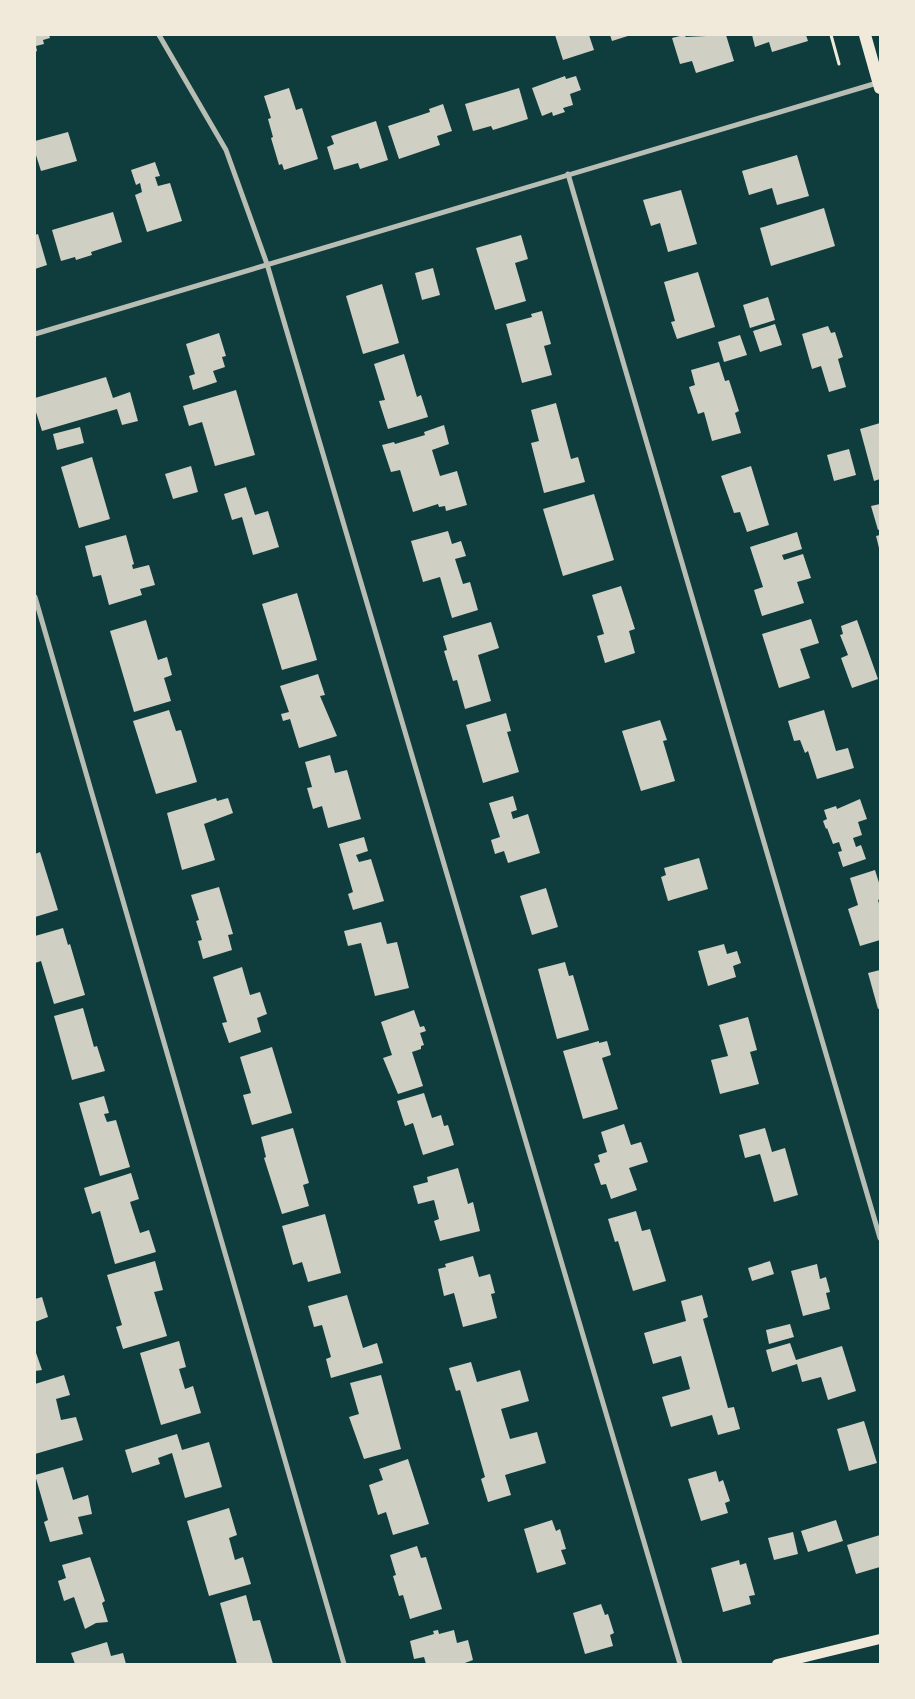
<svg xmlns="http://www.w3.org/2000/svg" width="915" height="1699" viewBox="0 0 915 1699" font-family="'Nunito Sans',sans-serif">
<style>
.building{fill:#cfcfc3}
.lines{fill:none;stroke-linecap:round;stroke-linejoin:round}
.path{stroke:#f1e9da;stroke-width:3}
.minor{stroke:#b8beb3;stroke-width:5}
.secondary{stroke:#f1e9da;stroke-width:10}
.primary{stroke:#f1e9da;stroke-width:12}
</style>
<rect width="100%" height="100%" fill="#0f3d3e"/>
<g class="building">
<path d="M35 35H49L50 38 43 40 44 44 36 46 37 51 35 52Z"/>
<path d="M555 35H589L594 50 563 60Z"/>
<path d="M610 35H631L612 41Z"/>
<path d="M684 35 686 37 726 35 734 61 696 73 692 61 680 64 672 38Z"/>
<path d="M752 35H806L808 41 772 52 769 42 755 47Z"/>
<path d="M565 76 566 79 576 76 581 90 570 94 573 105 563 108 565 112 553 116 552 112 542 116 532 88Z"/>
<path d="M289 88 296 110 302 108 318 159 284 170 282 164 279 165 271 138 273 137 268 119 271 118 264 96Z"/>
<path d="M519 88 528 119 493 130 491 126 473 131 465 104Z"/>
<path d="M443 104 452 131 437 136 440 145 399 159 388 126 430 112 429 109Z"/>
<path d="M376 121 388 160 360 169 358 163 334 170 327 147 334 144 331 136Z"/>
<path d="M68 132 77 161 41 171 35 152V141Z"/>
<path d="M797 155 809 196 777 205 772 188 749 195 742 171Z"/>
<path d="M155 162 160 176 155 177 158 186 170 183 182 221 147 232 135 195 142 192 140 183 136 185 131 170Z"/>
<path d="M681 190 697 244 668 252 660 223 651 226 643 200Z"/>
<path d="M824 208 835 246 771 266 760 228Z"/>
<path d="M113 212 122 242 91 252 92 255 76 260 75 257 61 261 52 230Z"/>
<path d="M38 234 47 265 35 269V235Z"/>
<path d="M521 235 528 259 515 263 526 301 495 310 476 248Z"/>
<path d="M433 268 440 295 422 300 415 273Z"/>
<path d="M698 272 715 327 677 339 671 322 675 321 664 282Z"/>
<path d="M382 284 399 343 363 354 346 296Z"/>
<path d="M768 297 775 320 750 328 743 305Z"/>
<path d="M542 311 551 344 544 346 552 375 522 383 506 324 532 317 531 314Z"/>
<path d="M775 324 782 345 760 352 753 331Z"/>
<path d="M828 326 831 333 835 332 843 357 838 359 846 387 829 392 821 366 812 369 802 334Z"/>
<path d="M219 333 226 356 222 357 225 367 213 371 217 382 193 390 189 376 195 374 186 344Z"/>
<path d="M740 335 747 355 724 362 718 342Z"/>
<path d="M404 354 417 397 421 395 428 417 388 429 379 401 385 400 374 364Z"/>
<path d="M719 362 725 381 729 380 739 411 735 413 741 433 712 441 704 412 698 414 689 387 695 385 691 370Z"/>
<path d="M106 377 113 398 130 392 138 421 122 425 117 409 42 431 35 409V398Z"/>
<path d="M236 390 255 455 215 466 202 422 189 426 183 406Z"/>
<path d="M556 403 571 459 578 457 585 482 544 493 531 443 539 441 531 410Z"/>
<path d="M880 423V479L874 481 860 429Z"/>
<path d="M444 425 449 444 432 450 440 476 457 471 467 505 446 511 445 506 439 507 438 504 413 512 400 470 391 472 382 445 394 442 395 444 425 435 424 432Z"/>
<path d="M80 427 84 443 57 450 53 434Z"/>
<path d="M849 449 856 475 834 481 827 455Z"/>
<path d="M92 457 110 519 79 528 61 467Z"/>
<path d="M191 466 198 492 173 499 165 474Z"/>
<path d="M751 466 769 525 747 532 740 512 734 513 721 476Z"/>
<path d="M246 487 255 515 268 511 279 547 253 555 242 517 232 520 224 494Z"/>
<path d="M594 494 614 560 563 576 543 509Z"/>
<path d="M880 504V529L878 530 871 506Z"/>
<path d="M448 531 452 544 461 541 466 556 455 559 463 584 470 582 478 610 452 618 440 577 423 582 411 541Z"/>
<path d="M797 532 802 549 782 555 784 560 803 554 811 578 797 582 804 603 762 616 754 590 763 587 750 547Z"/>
<path d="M126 535 134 564 132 565 133 569 149 565 155 585 140 589 142 595 109 605 101 575 93 577 85 546Z"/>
<path d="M880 535V548H879L876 536Z"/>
<path d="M621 586 635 629 629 631 635 653 605 663 597 636 604 634 592 595Z"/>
<path d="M297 593 317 660 282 670 262 604Z"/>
<path d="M811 619 819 643 800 649 810 678 779 688 762 634Z"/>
<path d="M146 620 158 660 167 657 172 675 164 678 171 701 134 712 110 631Z"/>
<path d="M857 620 878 679 852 688 841 658 848 655 840 635 843 634 841 626Z"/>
<path d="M491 622 499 648 478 655 491 701 465 709 457 680 453 681 444 651 447 650 443 636Z"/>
<path d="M318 674 325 695 320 696 337 736 299 748 290 719 283 721 281 714 289 712 280 686Z"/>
<path d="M169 710 176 731 181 730 197 782 156 794 133 721Z"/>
<path d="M824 710 836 751 848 748 854 768 817 779 808 751 805 753 800 740 794 741 788 721Z"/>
<path d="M506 713 511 731 507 732 519 772 483 783 466 725Z"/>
<path d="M660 720 667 740 663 741 675 781 641 791 622 731Z"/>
<path d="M330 755 335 773 347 770 361 819 328 828 322 806 313 809 307 788 312 787 305 762Z"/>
<path d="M513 796 517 810 511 812 513 819 528 814 540 853 508 863 504 851 495 854 491 840 500 837 489 803Z"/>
<path d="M216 798 217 801 228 798 233 813 204 824 215 860 182 870 167 813Z"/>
<path d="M860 799 867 819 858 822 862 835 853 838 856 847 861 845 866 859 843 867 838 852 842 851 839 842 833 844 827 828 826 829 823 821 827 819 824 810 836 806 837 809Z"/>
<path d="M364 837 368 851 356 855 359 862 371 859 384 901 353 910 348 894 353 892 339 844Z"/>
<path d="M40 852 58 910 35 917V854Z"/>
<path d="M699 858 708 889 668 901 661 877 666 875 664 868Z"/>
<path d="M875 870 880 886V899L878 900 880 907V940L860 946 848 909 858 905 850 878Z"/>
<path d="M219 887 233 934 228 935 232 950 203 959 198 941 202 940 196 921 199 920 191 895Z"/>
<path d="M546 888 558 927 532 935 520 896Z"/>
<path d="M381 922 387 944 397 942 409 988 375 996 361 943 348 946 344 931Z"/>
<path d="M63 928 68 945 70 944 85 995 54 1004 41 961 35 963V936Z"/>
<path d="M724 944 727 954 737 951 741 963 733 966 736 977 708 986 698 951Z"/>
<path d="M565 962 569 976 573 975 589 1030 557 1039 538 969Z"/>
<path d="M242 967 250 995 260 992 267 1014 257 1018 261 1032 229 1043 222 1023 227 1022 213 977Z"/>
<path d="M880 970V1008L878 1009 868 973Z"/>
<path d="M83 1008 94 1047 97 1046 105 1071 72 1080 54 1016Z"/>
<path d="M414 1010 420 1027 424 1026 426 1031 420 1033 424 1045 421 1046V1049L412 1052 423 1086 398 1094 383 1058 392 1055 381 1022Z"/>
<path d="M748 1017 757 1050 750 1052 759 1084 720 1094 711 1060 728 1056 719 1025Z"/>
<path d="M599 1041V1043L607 1041 611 1055 602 1058 618 1109 583 1119 563 1051Z"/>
<path d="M272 1047 292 1113 252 1125 243 1095 251 1093 240 1057Z"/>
<path d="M424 1093 432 1118 441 1115 444 1126 448 1125 454 1145 423 1155 413 1123 405 1126 397 1101Z"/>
<path d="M104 1096 109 1113 104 1114 107 1122 116 1120 130 1167 100 1176 79 1103Z"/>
<path d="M624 1124 631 1145 641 1142 648 1162 629 1168 637 1190 611 1199 606 1184 601 1185 594 1164 600 1162 598 1155 607 1152 601 1132Z"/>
<path d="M293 1128 309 1183 303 1185 309 1206 282 1214 264 1158 266 1157 261 1137Z"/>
<path d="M765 1128 772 1152 785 1148 798 1195 774 1202 760 1154 745 1158 739 1135Z"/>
<path d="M458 1168 468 1204 473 1202 480 1231 440 1241 434 1221 439 1219 434 1200 418 1204 413 1186 428 1182 427 1177Z"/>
<path d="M131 1173 139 1199 130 1202 140 1233 149 1230 156 1252 115 1264 100 1211 92 1214 84 1188Z"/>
<path d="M636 1211 642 1231 650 1229 666 1281 633 1291 618 1241 615 1242 608 1219Z"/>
<path d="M325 1214 341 1273 308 1282 302 1262 293 1265 282 1226Z"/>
<path d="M473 1256 479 1277 490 1274 495 1293 491 1294 497 1318 463 1327 454 1293 444 1296 438 1269 446 1267 445 1264Z"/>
<path d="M155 1261 163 1290 154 1292 167 1336 123 1349 116 1327 122 1325 107 1275Z"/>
<path d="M770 1261 774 1274 752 1281 748 1268Z"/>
<path d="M817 1264 820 1279 826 1277 830 1292 826 1293 830 1309 803 1316 791 1271Z"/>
<path d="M347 1295 363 1348 377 1343 383 1363 331 1378 326 1359 331 1357 322 1325 314 1327 308 1306Z"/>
<path d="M702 1295 708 1317 703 1319 728 1408 734 1407 740 1429 718 1435 712 1415 671 1427 662 1397 690 1389 681 1356 653 1364 644 1333 686 1321 681 1301Z"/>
<path d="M42 1297 48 1317 35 1322V1299Z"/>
<path d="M790 1324 794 1337 769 1344 766 1330Z"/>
<path d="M179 1341 186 1367 179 1369 185 1389 193 1386 201 1413 161 1425 140 1353Z"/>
<path d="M790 1343 796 1360 842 1346 856 1391 828 1400 821 1377 802 1382 797 1364 772 1372 766 1350Z"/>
<path d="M35 1350 42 1370 35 1371Z"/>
<path d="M471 1362 477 1382 520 1370 529 1401 501 1409 510 1439 537 1432 546 1463 505 1475 511 1495 488 1502 481 1479 485 1477 460 1390 456 1391 449 1368Z"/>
<path d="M64 1375 70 1395 56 1399 61 1420 76 1417 83 1440 35 1454V1384Z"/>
<path d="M381 1375 401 1449 364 1459 349 1417 359 1414 350 1383Z"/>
<path d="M864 1421 877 1463 849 1471 837 1429Z"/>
<path d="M177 1434 182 1450 209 1442 222 1487 185 1498 172 1453 158 1458 160 1464 132 1473 125 1450Z"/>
<path d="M408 1459 429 1524 393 1535 386 1512 378 1515 369 1485 383 1480 379 1469Z"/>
<path d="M63 1467 73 1500 88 1495 92 1514 78 1517 83 1534 50 1542 44 1522 48 1520 35 1475Z"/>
<path d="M716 1471 719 1482 723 1480 730 1501 725 1503 728 1513 701 1521 688 1479Z"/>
<path d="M229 1508 237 1535 229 1538 235 1560 243 1557 251 1584 209 1596 187 1521Z"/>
<path d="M552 1520 556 1531 560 1529 566 1549 561 1550 566 1564 537 1573 524 1529Z"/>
<path d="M836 1520 843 1541 808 1552 801 1531Z"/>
<path d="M793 1532 798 1554 774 1560 768 1538Z"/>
<path d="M880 1535V1567L856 1574 847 1545Z"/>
<path d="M417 1546 421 1558 426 1557 442 1609 410 1619 403 1595 399 1596 393 1576 396 1575 390 1555Z"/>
<path d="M90 1557 105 1601 102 1603 108 1622 96 1623 85 1629 74 1597 64 1601 58 1581 66 1578 62 1565Z"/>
<path d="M739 1560 740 1565 746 1563 755 1595 749 1596 751 1604 723 1612 711 1568Z"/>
<path d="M246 1595 253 1621 260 1620 273 1664H237L220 1603Z"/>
<path d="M601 1604 605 1615 608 1614 614 1633 610 1635 613 1646 585 1654 573 1613Z"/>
<path d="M438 1630 439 1634 454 1630 457 1643 468 1640 473 1660 462 1664H426L424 1657 414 1659 410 1641 434 1634 433 1631Z"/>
<path d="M107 1642 111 1656 123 1653 126 1664H75L71 1653Z"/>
</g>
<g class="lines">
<path class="path" d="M831 35 839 64"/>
<g class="minor">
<path d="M159 35 226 150 267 264 680 1664"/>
<path d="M568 174 880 1238"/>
<path d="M35 334 877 83"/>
<path d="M35 597 344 1664"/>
</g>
<path class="secondary" d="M777 1664 880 1639"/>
<path class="primary" d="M865 35 880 88"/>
</g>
<rect width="915" height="1699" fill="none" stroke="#f1e9da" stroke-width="72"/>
</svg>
